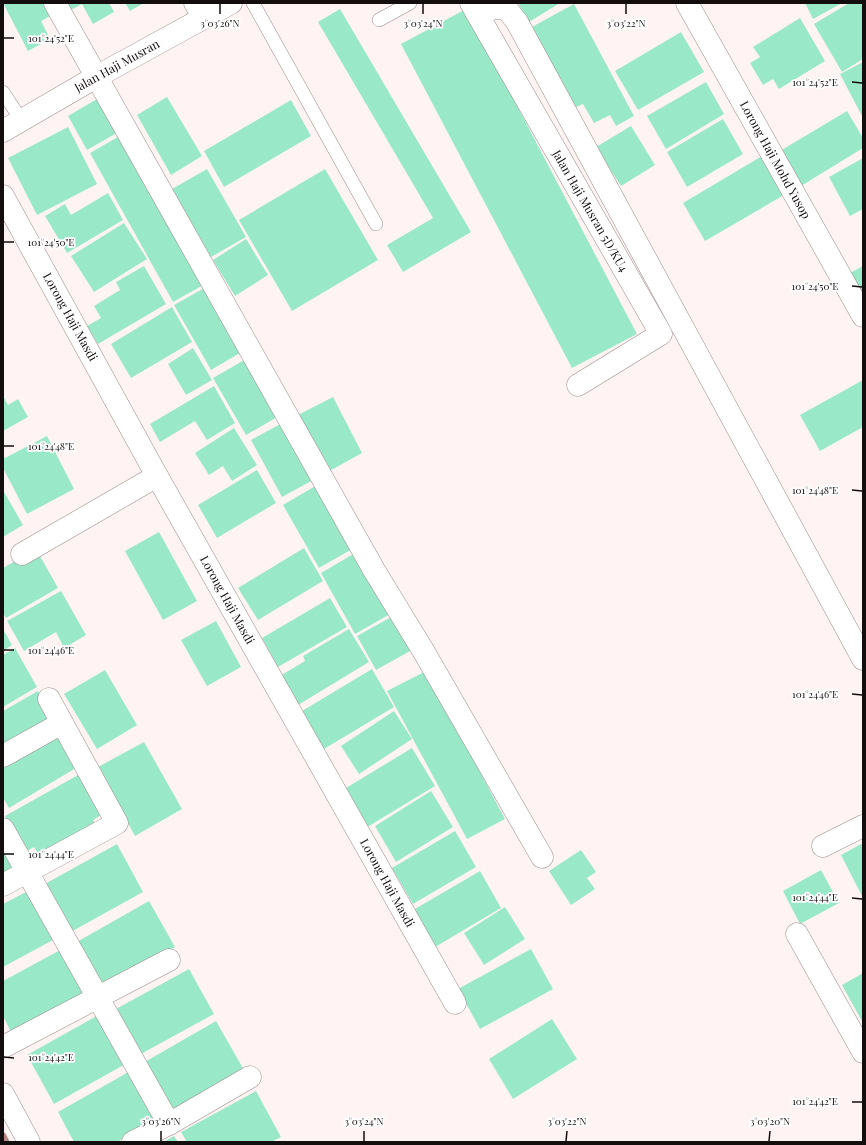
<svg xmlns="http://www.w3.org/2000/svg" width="866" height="1145" viewBox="0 0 866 1145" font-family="'Playfair Display',serif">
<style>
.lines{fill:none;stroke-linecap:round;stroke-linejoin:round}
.stream{stroke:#b68886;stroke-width:7}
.building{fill:#99e9c9}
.lane-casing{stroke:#9a8b8a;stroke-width:14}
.street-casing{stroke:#9a8b8a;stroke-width:23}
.secondary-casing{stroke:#9a8b8a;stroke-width:23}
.lane{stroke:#fff;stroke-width:13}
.street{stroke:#fff;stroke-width:22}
.secondary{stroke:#fff;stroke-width:22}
.ticks{fill:none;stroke:#130d0d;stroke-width:1.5}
.labels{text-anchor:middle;stroke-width:3.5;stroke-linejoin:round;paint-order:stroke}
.street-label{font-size:12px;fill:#130d0d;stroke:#fff}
.ticks-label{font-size:10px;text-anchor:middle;fill:#130d0d;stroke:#fff;stroke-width:3.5;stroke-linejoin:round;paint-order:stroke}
</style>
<rect width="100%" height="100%" fill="#fff4f3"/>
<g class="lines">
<path class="stream" d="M3 1136 6 1142"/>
</g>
<g class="building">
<path d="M3 3H46L52 15 41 21 50 39 28 51Z"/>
<path d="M65 3H109L114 12 93 24 82 4 69 11Z"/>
<path d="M125 3H144L130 11Z"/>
<path d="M518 3H560L529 22Z"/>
<path d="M805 3H842L813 19Z"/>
<path d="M849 3H863V59L842 72 814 24Z"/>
<path d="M574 4 634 116 616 126 610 115 594 123 583 104 574 108 530 28Z"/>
<path d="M340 9 471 232 403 272 387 245 433 218 318 22Z"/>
<path d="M466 9 637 334 572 368 401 44Z"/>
<path d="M800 18 825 61 779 89 773 79 763 85 750 63 760 57 753 47Z"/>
<path d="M681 32 704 72 638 110 615 71Z"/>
<path d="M863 62V115L862 116 840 74Z"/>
<path d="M706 82 724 114 666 149 647 116Z"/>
<path d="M102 96 122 130 87 150 68 116Z"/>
<path d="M167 97 202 156 171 175 137 115Z"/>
<path d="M291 100 311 136 224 187 204 151Z"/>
<path d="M847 111 863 138V148L801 186 780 151Z"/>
<path d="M723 119 743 154 687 187 667 152Z"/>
<path d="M631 126 655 165 621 186 606 163 601 166 591 150Z"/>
<path d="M68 127 97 184 37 215 8 158Z"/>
<path d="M123 134 207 283 173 302 90 153Z"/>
<path d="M762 156 784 195 705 241 683 203Z"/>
<path d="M863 158V209L850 216 829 177Z"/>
<path d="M207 169 246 237 211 257 172 189Z"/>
<path d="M325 169 378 260 292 311 239 220Z"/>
<path d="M108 193 123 220 67 253 45 216 65 204 71 215Z"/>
<path d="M124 223 147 259 94 292 71 256Z"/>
<path d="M246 239 268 275 235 296 213 260Z"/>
<path d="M144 266 166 304 98 344 87 326 101 318 94 306 120 290 116 282Z"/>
<path d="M863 266V296L850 273Z"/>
<path d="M208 286 245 350 211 370 174 305Z"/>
<path d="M172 307 192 342 131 378 111 344Z"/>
<path d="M193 348 212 380 186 395 168 364Z"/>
<path d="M246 359 279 416 246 435 213 378Z"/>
<path d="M863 380V427L820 451 800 415Z"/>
<path d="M214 386 235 423 207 440 195 421 160 442 150 424Z"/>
<path d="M3 396 8 405 18 399 28 417 3 431Z"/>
<path d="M333 397 362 453 326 473 296 416Z"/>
<path d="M284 422 315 479 282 497 251 440Z"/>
<path d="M234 428 257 465 232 481 223 466 209 475 195 453Z"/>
<path d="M47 436 74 489 27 514 3 468V459Z"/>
<path d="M257 470 276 503 217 538 198 505Z"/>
<path d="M317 485 354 548 319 568 283 505Z"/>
<path d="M3 490 23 525 3 537Z"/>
<path d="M159 532 197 601 163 620 125 551Z"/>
<path d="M304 548 323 581 258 620 238 588Z"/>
<path d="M36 549 58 588 6 618 3 613V568Z"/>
<path d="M355 553 390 614 355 634 321 573Z"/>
<path d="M61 591 86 635 64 648 56 632 24 651 7 621Z"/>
<path d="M330 598 347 627 278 667 262 638Z"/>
<path d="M393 616 412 650 376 670 357 636Z"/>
<path d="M216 621 241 667 207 686 181 640Z"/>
<path d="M3 629 12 645 3 651Z"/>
<path d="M349 629 369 662 298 705 280 676 305 661 303 656Z"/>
<path d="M15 648 37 687 3 707V655Z"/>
<path d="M372 669 394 707 324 749 302 711Z"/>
<path d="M105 670 137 725 97 749 64 694Z"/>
<path d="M426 671 505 819 467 839 387 691Z"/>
<path d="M38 691 56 722 3 752V711Z"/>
<path d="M394 711 412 739 359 774 341 746Z"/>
<path d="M60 728 81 765 9 808 3 798V761Z"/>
<path d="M144 742 182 809 135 836 98 767Z"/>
<path d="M412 748 435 786 364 829 341 791Z"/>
<path d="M78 775 101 815 93 820 97 826 41 858 34 847 25 852 5 816Z"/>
<path d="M431 791 453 827 396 862 375 826Z"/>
<path d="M455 831 476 867 413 904 392 868Z"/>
<path d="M863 843V898L841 855Z"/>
<path d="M3 844 17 868 3 877Z"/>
<path d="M117 844 143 892 69 933 43 885Z"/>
<path d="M581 850 596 872 587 878 595 889 571 905 549 871Z"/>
<path d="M821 870 839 903 800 924 783 891Z"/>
<path d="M480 871 501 908 430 950 408 913Z"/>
<path d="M28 891 53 940 3 967V904Z"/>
<path d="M149 901 175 947 102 990 75 943Z"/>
<path d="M505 907 525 939 484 965 464 933Z"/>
<path d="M64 948 90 997 14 1038 3 1016V981Z"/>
<path d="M531 949 553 989 480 1029 458 989Z"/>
<path d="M189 969 214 1014 139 1055 114 1010Z"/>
<path d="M863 973V1023L842 985Z"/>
<path d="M102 1013 129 1062 54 1104 27 1055Z"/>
<path d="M552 1019 577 1059 513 1099 489 1059Z"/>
<path d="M216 1021 244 1070 171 1113 143 1063Z"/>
<path d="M132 1070 158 1119 117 1142H74L58 1112Z"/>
<path d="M256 1091 281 1137 271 1142H187L181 1132Z"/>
<path d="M174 1136 178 1142H163Z"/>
</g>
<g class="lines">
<g class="lane-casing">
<g id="lane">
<path d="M253 3 376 224"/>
<path d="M379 20 410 3"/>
<path d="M3 92 21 120"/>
</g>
</g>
<g class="street-casing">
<g id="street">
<path d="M55 3 374 570 424 652 542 857"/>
<path d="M195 3 204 18"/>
<path d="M471 3 661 334 578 385"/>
<path d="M687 3 863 316"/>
<path d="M476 12 497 8H506L517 22 863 659"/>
<path d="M3 196 157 476 455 1003"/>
<path d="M22 554 157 476"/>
<path d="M3 756 62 723"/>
<path d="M3 829 169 1124 133 1142"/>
<path d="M823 846 863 826"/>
<path d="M3 885 117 823 49 699"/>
<path d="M797 934 863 1052"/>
<path d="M3 1047 169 960"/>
<path d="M3 1094 29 1142"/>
<path d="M169 1124 250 1077"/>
</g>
</g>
<g class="secondary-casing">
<path id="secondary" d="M3 131 96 77 231 3"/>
</g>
<use href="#lane" class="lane"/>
<use href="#street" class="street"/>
<use href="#secondary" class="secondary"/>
</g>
<path class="ticks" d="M220 14V4M423 14V4M626 14V4M4 38H14M852 82 862 83M4 242H14M852 286 862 287M4 446H14M852 490 862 491M4 650H14M852 694 862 695M4 854H14M852 898 862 899M4 1057 14 1058M852 1102H862M161 1141V1131M364 1141V1131M566 1141 567 1131M769 1141 770 1131"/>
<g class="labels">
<g class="street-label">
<text transform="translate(117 66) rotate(-29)" y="4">Jalan Haji Musran</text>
<text transform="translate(775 160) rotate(61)" y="4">Lorong Haji Mohd Yusop</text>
<text transform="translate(590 211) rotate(60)" y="4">Jalan Haji Musran 5D/KU4</text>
<text transform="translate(70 317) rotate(61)" y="4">Lorong Haji Masdi</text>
<text transform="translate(227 600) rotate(61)" y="4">Lorong Haji Masdi</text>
<text transform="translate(387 883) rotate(61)" y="4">Lorong Haji Masdi</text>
</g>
</g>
<g class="ticks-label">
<text x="220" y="27">3°03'26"N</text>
<text x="423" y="27">3°03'24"N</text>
<text x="626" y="27">3°03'22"N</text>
<text x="51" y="42">101°24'52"E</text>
<text x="815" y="86">101°24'52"E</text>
<text x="51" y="246">101°24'50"E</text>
<text x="815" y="290">101°24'50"E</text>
<text x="51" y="450">101°24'48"E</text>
<text x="815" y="494">101°24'48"E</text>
<text x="51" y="654">101°24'46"E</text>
<text x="815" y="698">101°24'46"E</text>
<text x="51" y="858">101°24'44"E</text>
<text x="815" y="901">101°24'44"E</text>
<text x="51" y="1061">101°24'42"E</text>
<text x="815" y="1105">101°24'42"E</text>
<text x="161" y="1125">3°03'26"N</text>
<text x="364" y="1125">3°03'24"N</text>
<text x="567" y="1125">3°03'22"N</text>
<text x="770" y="1125">3°03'20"N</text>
</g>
<rect width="866" height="1145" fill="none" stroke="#130d0d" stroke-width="8"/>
</svg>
